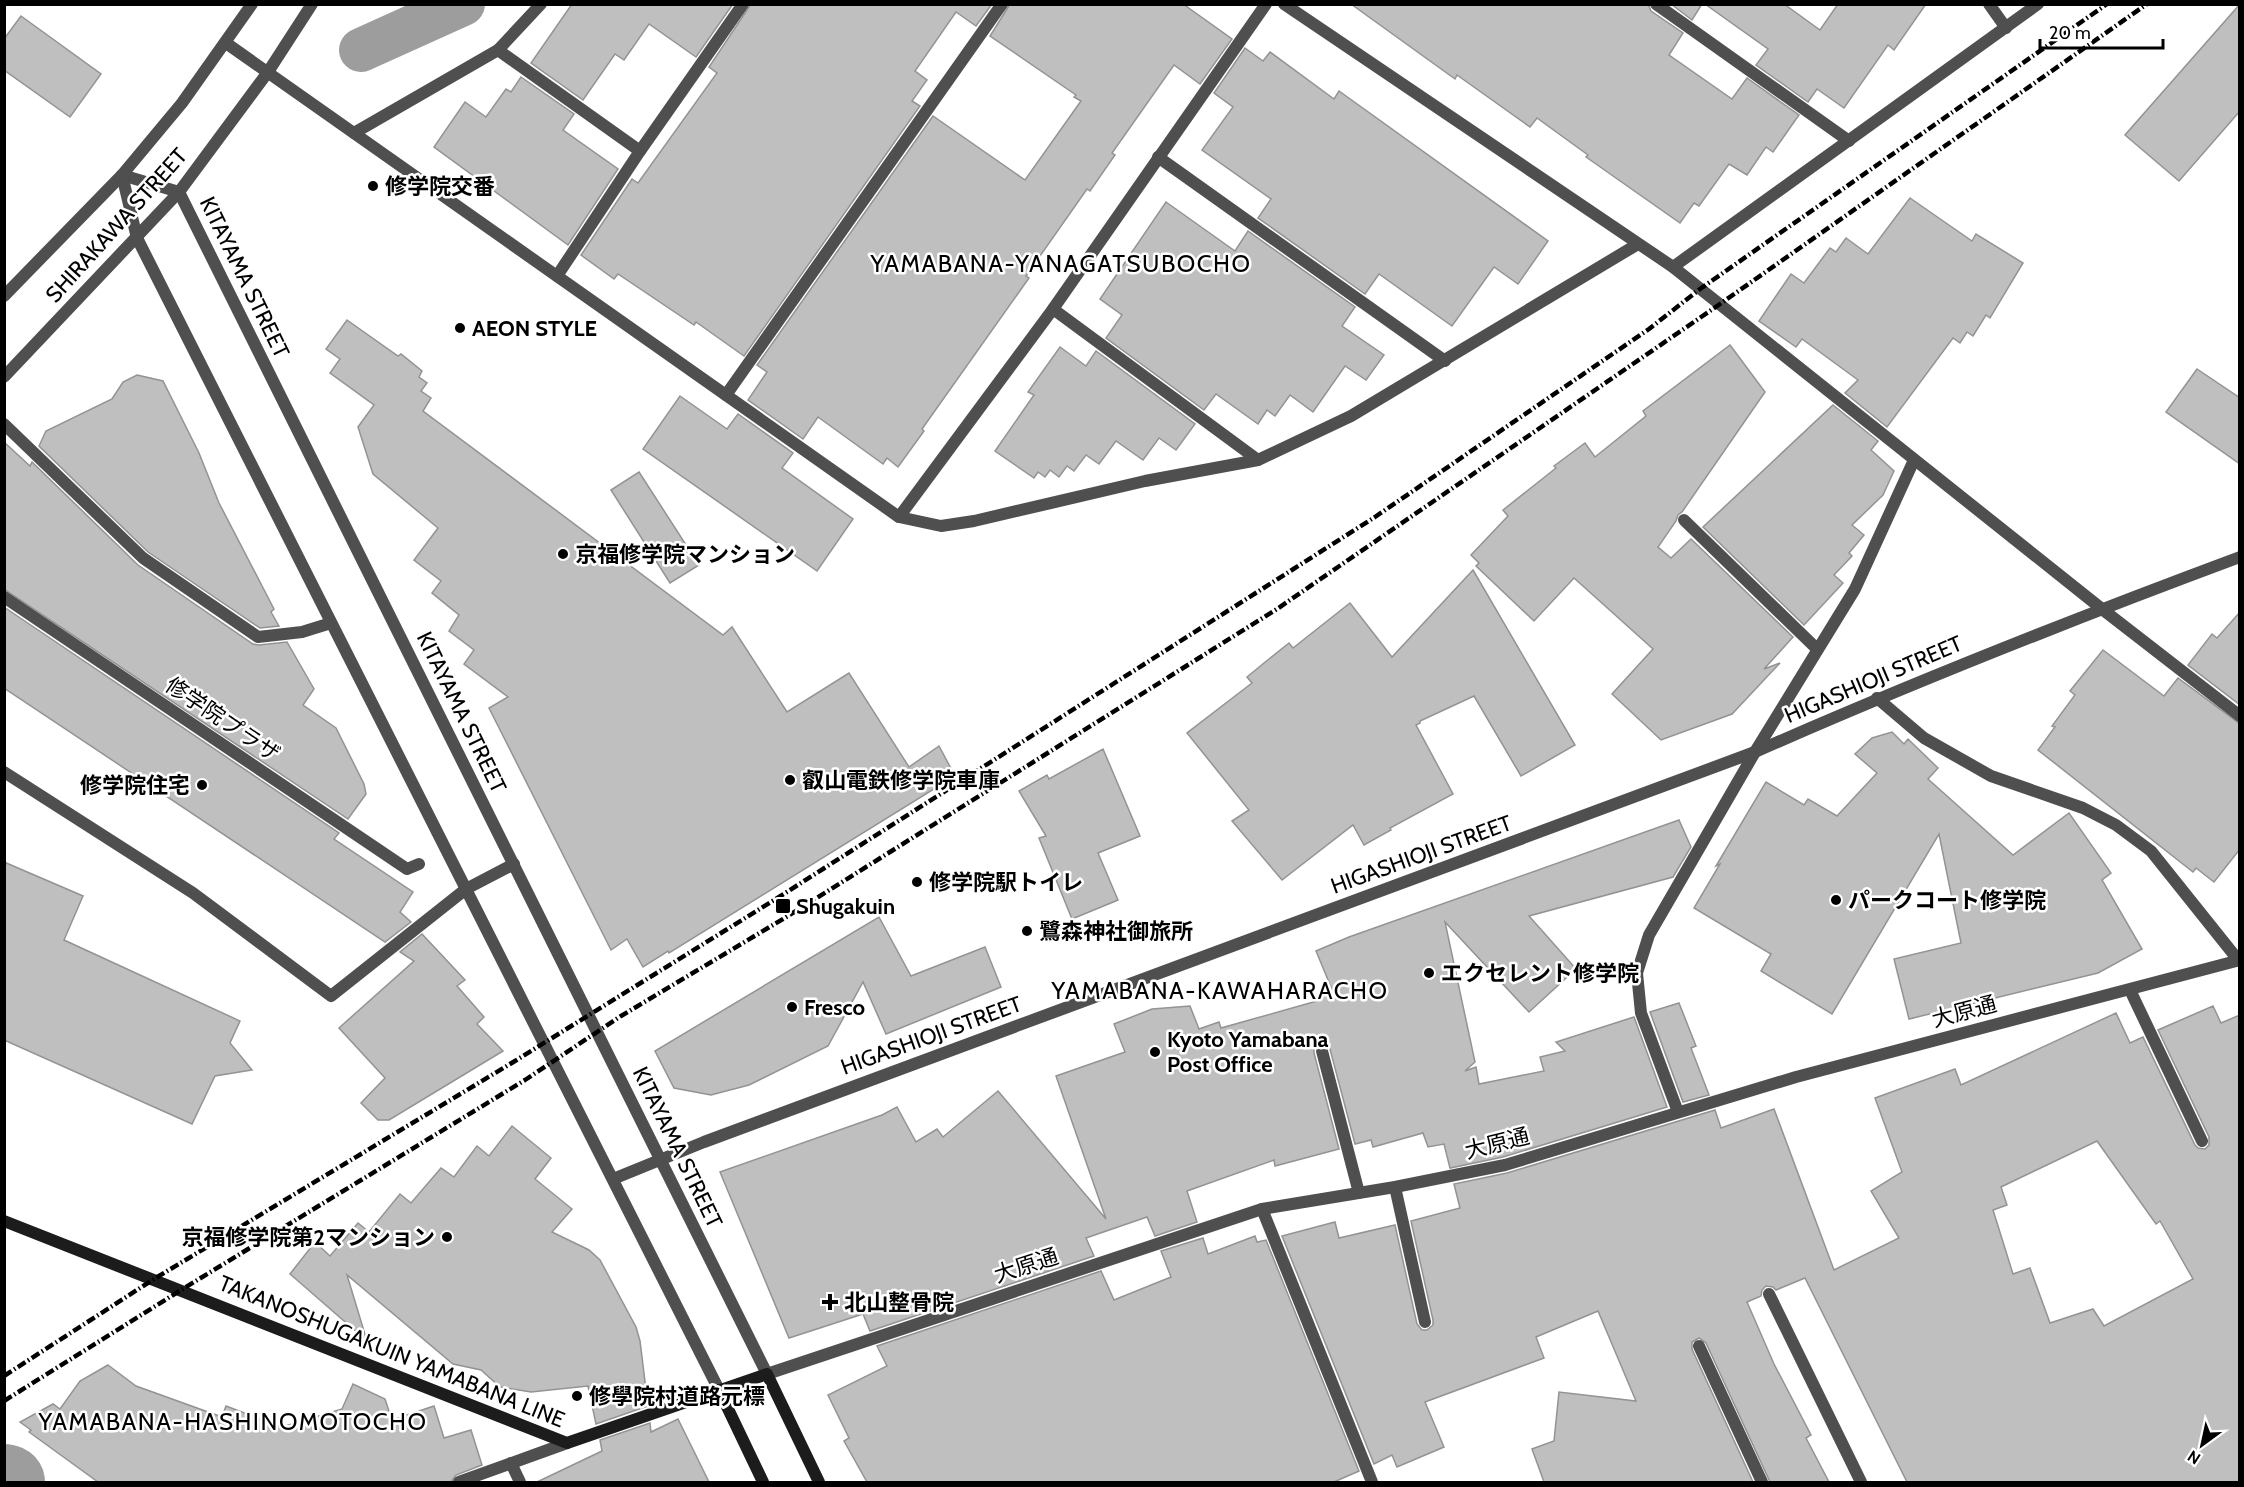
<svg xmlns="http://www.w3.org/2000/svg" width="2244" height="1487" viewBox="0 0 2244 1487" font-family="Cabin,'Noto Sans JP',sans-serif">
<style>
.lines{fill:none;stroke-linecap:round;stroke-linejoin:round}
.canal{stroke:#9d9d9d;stroke-width:44}
.river{stroke:#9d9d9d;stroke-width:74}
.building{fill:#bfbfbf;stroke:#939393;stroke-width:1.5;fill-rule:evenodd}
.service{stroke:#4f4f4f;stroke-width:12}
.pedestrian{stroke:#4f4f4f;stroke-width:12}
.minor{stroke:#4f4f4f;stroke-width:12}
.tertiary{stroke:#4f4f4f;stroke-width:12}
.secondary{stroke:#1c1c1c;stroke-width:12}
.rail{stroke:#000;stroke-width:4.5;stroke-dasharray:9 3 1.5 3;stroke-linecap:butt}
.poi-dot{fill:#000;stroke:#fff;stroke-width:2}
.labels{text-anchor:middle;stroke-width:5;stroke-linejoin:round;paint-order:stroke}
.poi-label{font-size:22px;font-weight:bold;fill:#000;stroke:#fff;text-anchor:start}
.street-label{font-size:22px;fill:#000;stroke:#fff}
.neighbourhood-label{font-size:24px;letter-spacing:1.5px;fill:#000;stroke:#fff}
</style>
<rect width="100%" height="100%" fill="#fff"/>
<g class="lines">
<path class="canal" d="M361 50 463 4"/>
<path class="river" d="M4 1481 8 1482"/>
</g>
<g class="building">
<path d="M572 4H733L696 57 649 24 624 60 615 54 583 100 531 63Z"/>
<path d="M751 4H992L976 26 956 12 915 71 927 80 912 101 920 106 744 356 696 322 694 325 618 274 614 279 581 255 632 179 638 183 717 73 709 67Z"/>
<path d="M1010 4H1183L1232 39 1200 84 1174 65 1112 153 1115 155 1090 191 1087 189 1026 276 1029 278 922 429 924 431 898 467 887 458 883 464 818 417 803 439 748 400 767 372 757 365 933 116 1025 180 1081 101 1074 97 1076 95 990 36Z"/>
<path d="M1351 4H1648L1651 11 1683 33 1669 55 1732 99 1747 78 1799 115 1773 152 1766 147 1747 175 1729 164 1699 206 1694 203 1680 223 1586 157 1588 155 1537 118 1530 127 1457 75 1455 79Z"/>
<path d="M1671 4H1702L1692 20Z"/>
<path d="M1705 4H1784L1820 30 1838 4H1926L1894 50 1888 45 1844 108 1817 89 1808 102 1756 65 1768 49Z"/>
<path d="M2240 4V111L2179 181 2125 135Z"/>
<path d="M21 16 101 74 70 117 4 70V39Z"/>
<path d="M1245 48 1263 61 1270 52 1334 99 1339 91 1548 241 1518 284 1494 267 1452 326 1379 274 1365 294 1258 218 1271 199 1202 150 1233 107 1214 93Z"/>
<path d="M521 77 574 114 563 130 618 169 568 245 434 147 465 102 486 117 506 89 511 92Z"/>
<path d="M1910 198 1972 241 1976 234 2023 263 1990 318 1986 315 1973 336 1967 332 1960 343 1953 338 1887 427 1845 393 1858 380 1802 339 1796 347 1759 321 1791 274 1804 283 1830 248 1836 252 1846 238 1868 254Z"/>
<path d="M1166 202 1235 251 1248 231 1355 307 1342 326 1384 355 1366 380 1345 366 1313 412 1290 395 1275 416 1267 410 1258 424 1216 394 1204 410 1106 338 1122 315 1100 299Z"/>
<path d="M347 320 398 356 401 354 422 371 419 377 427 383 421 391 431 398 423 411 723 635 732 627 787 712 849 673 909 767 939 746 955 776 669 953 668 951 643 967 627 939 611 950 489 708 508 697 464 664 474 650 449 631 459 615 432 593 441 581 414 560 438 528 373 474 358 427 374 405 330 373 340 359 326 349Z"/>
<path d="M1730 345 1765 392 1682 512 1678 515 1676 521 1658 547 1671 558 1691 539 1793 637 1764 669 1780 663 1732 714 1661 740 1612 694 1653 649 1574 578 1534 621 1476 566 1479 563 1471 555 1508 516 1503 510 1556 468 1554 466 1585 443 1595 457 1646 416 1643 411Z"/>
<path d="M1060 347 1086 366 1096 351 1195 424 1176 450 1159 438 1143 460 1116 441 1099 464 1086 455 1074 471 1067 466 1059 477 1050 470 1045 477 1038 472 1034 478 995 451 1034 395 1028 392Z"/>
<path d="M2197 369 2240 398V464L2166 412Z"/>
<path d="M137 375 163 381 199 453 219 503 274 609 271 612 279 626 260 628 148 552 39 446 46 431 112 399 123 382Z"/>
<path d="M680 396 727 429 738 414 793 453 782 468 853 519 817 571 643 449Z"/>
<path d="M1833 405 1878 441 1871 450 1894 471 1883 495 1852 525 1864 535 1849 553 1852 556 1834 575 1843 583 1804 625 1703 527Z"/>
<path d="M4 442 30 466 32 462 138 565 253 644 259 645 287 642 314 689 303 705 336 728 364 784 366 794 348 819 4 589Z"/>
<path d="M639 472 699 565 670 583 611 490Z"/>
<path d="M1473 570 1575 745 1521 776 1474 696 1420 721V723L1416 725 1453 794 1390 828 1391 830 1364 845 1353 825 1282 880 1232 821 1249 810 1187 733 1252 683 1247 677 1264 663 1289 643 1293 648 1350 603 1392 657Z"/>
<path d="M4 607 339 833 334 839 413 892 400 912 411 922 385 942 4 688Z"/>
<path d="M2240 612V705L2188 665 2212 634 2217 638Z"/>
<path d="M2103 650 2164 696 2178 678 2240 724V849L2214 882 2196 868 2193 872 2038 750 2055 727 2052 726 2075 695 2070 691Z"/>
<path d="M1892 732 1904 744 1908 739 1938 768 1928 779 2013 855 2069 813 2111 873 2102 880 2142 949 2098 973 1909 1019 1894 959 1961 943 1939 834 1832 1014 1761 971 1771 954 1694 908 1720 864 1716 866 1766 782 1804 805 1808 799 1837 816 1877 773 1855 754 1872 738Z"/>
<path d="M1103 749 1140 836 1098 853 1118 900 1072 919 1039 838 1046 836 1019 791 1047 775 1049 779Z"/>
<path d="M1679 820 1691 847 1673 877 1529 916 1576 969 1529 1012 1445 922 1475 1062 1465 1071 1476 1067 1479 1084 1544 1071 1540 1057 1565 1051 1556 1042 1634 1017 1667 1107 1503 1157 1450 1168 1444 1144 1428 1147 1423 1133 1373 1147 1371 1140 1355 1144 1330 1049 1325 1043H1319L1314 1048V1053L1339 1149 1275 1166 1274 1160 1187 1191 1197 1222 1155 1236 1147 1217 1086 1238 1094 1256 870 1331 863 1314 789 1338 720 1172 882 1115 897 1107 916 1142 937 1129 943 1137 998 1091 1106 1219 1056 1076 1125 1052 1114 1024 1152 1009 1190 1006 1199 1029 1219 1022 1221 1028 1317 1001 1316 997 1333 992 1316 951 1349 937Z"/>
<path d="M4 862 83 896 64 940 240 1021 230 1043 252 1070 215 1076 192 1124 4 1040Z"/>
<path d="M879 917 911 976 985 947 1001 987 886 1034 863 982 828 1046 749 1085 711 1095 674 1088 655 1051Z"/>
<path d="M422 934 465 980 457 986 484 1017 477 1024 503 1051 389 1120H378L361 1103 385 1078 339 1028 414 961 400 952Z"/>
<path d="M1679 1003 1696 1046 1691 1048 1709 1095 1683 1102 1650 1012Z"/>
<path d="M2213 1006 2221 1023 2240 1015V1482H1907L1805 1278 1776 1290 1773 1287 1766 1286 1762 1290 1761 1296 1747 1302 1774 1364 1811 1435 1806 1438 1829 1482H1770L1706 1343 1699 1338 1692 1342V1349L1753 1482H1544L1532 1449 1554 1441 1559 1392 1636 1401 1598 1311 1536 1337 1544 1358 1425 1402 1444 1447 1397 1467 1392 1455 1374 1464 1282 1236 1335 1222 1339 1238 1395 1225 1417 1324 1422 1330H1427L1433 1325V1320L1411 1221 1460 1208 1454 1184 1507 1173 1715 1110 1721 1128 1774 1109 1834 1270 1899 1238 1871 1191 1902 1172 1875 1098 1955 1069 1961 1085 2116 1013 2130 1043 2143 1037 2195 1145 2198 1148 2205 1149 2209 1145V1137L2158 1030ZM2097 1141 2156 1224 2160 1221 2193 1279 2104 1326 2093 1309 2050 1323 2030 1268 2013 1274 1993 1210 2007 1205 2001 1187Z"/>
<path d="M512 1126 551 1158 535 1179 572 1209 552 1232 589 1250 600 1260 636 1327 640 1341 648 1406 596 1424 588 1386 531 1392 500 1387 481 1370 453 1364 347 1275 367 1341 290 1274 315 1242 330 1256 358 1223 369 1232 400 1194 411 1203 441 1168 454 1177 477 1146 489 1156Z"/>
<path d="M1255 1236 1257 1242 1266 1240 1359 1471 1334 1482H867L844 1441 849 1438 828 1395 887 1366 877 1346 1101 1271 1114 1300 1171 1277 1161 1251 1203 1238 1208 1254Z"/>
<path d="M108 1365 136 1386 222 1417 226 1406 282 1427 342 1409 353 1384 385 1399 392 1420 434 1406 444 1438 471 1430 482 1465 456 1475 451 1482H98L29 1432 31 1430 20 1422 53 1404 60 1409 80 1381Z"/>
<path d="M678 1419 709 1482H537L602 1451 600 1440 650 1423 651 1432Z"/>
</g>
<g class="lines">
<g class="service">
<path d="M1656 4 1849 141"/>
<path d="M498 50 640 151"/>
<path d="M1158 157 1445 361"/>
<path d="M557 276 640 151 743 4"/>
<path d="M1053 309 1258 460"/>
<path d="M726 395 1002 4"/>
<path d="M4 424 143 558 258 637 302 632 331 623"/>
<path d="M1684 520 1817 649"/>
<path d="M1877 698 1924 738 1991 776 2083 808 2116 825 2151 851 2239 961"/>
<path d="M2130 990 2202 1141"/>
<path d="M1322 1051 1359 1193"/>
<path d="M1678 1112 1641 1013 1637 973 1649 935 1755 752 1855 589 1914 460"/>
<path d="M1395 1187 1425 1322"/>
<path d="M1262 1209 1372 1482"/>
<path d="M1769 1294 1861 1482"/>
<path d="M1699 1346 1762 1482"/>
<path d="M511 1463 520 1482"/>
</g>
<path class="pedestrian" d="M4 597 407 869 419 864"/>
<g class="minor">
<path d="M1284 4 1673 267 2102 609 2240 716"/>
<path d="M1989 4 2006 28"/>
<path d="M226 43 899 517 941 526 974 521 1145 481 1258 460 1351 416 1638 244"/>
<path d="M354 133 498 50 541 4"/>
<path d="M1673 267 2038 4"/>
<path d="M899 517 1053 309 1266 4"/>
<path d="M4 772 193 893 331 996 466 889 514 864"/>
<path d="M767 1374 1262 1209 1395 1187 1505 1165 1796 1077 2240 960"/>
<path d="M459 1482 567 1443"/>
</g>
<g class="tertiary">
<path d="M122 175 179 192 767 1374"/>
<path d="M122 175 137 238 719 1390"/>
<path d="M4 296 122 175 182 103 252 4"/>
<path d="M4 377 179 192 268 72 312 4"/>
<path d="M613 1179 704 1142 1755 752C1914 682 2076 618 2240 557"/>
</g>
<g class="secondary">
<path d="M4 1221 567 1443 767 1374 819 1482"/>
<path d="M719 1390 763 1482"/>
</g>
<g class="rail">
<path d="M4 1376 154 1279 515 1061 779 897 1375 517 1649 329 1700 289 2107 4"/>
<path d="M4 1401 181 1290 525 1080 621 1016 788 916 1277 609 1720 304 2147 4"/>
</g>
</g>
<g class="poi-dot">
<circle cx="373" cy="186" r="6"/>
<circle cx="460" cy="328" r="6"/>
<circle cx="563" cy="554" r="6"/>
<circle cx="790" cy="780" r="6"/>
<circle cx="202" cy="785" r="6"/>
<circle cx="917" cy="882" r="6"/>
<circle cx="1836" cy="900" r="6"/>
<rect x="775" y="898" width="16" height="16" rx="3"/>
<circle cx="1027" cy="931" r="6"/>
<circle cx="1429" cy="973" r="6"/>
<circle cx="792" cy="1007" r="6"/>
<circle cx="1155" cy="1052" r="6"/>
<circle cx="447" cy="1237" r="6"/>
<path d="M827 1293h6v6h6v6h-6v6h-6v-6h-6v-6h6z"/>
<circle cx="577" cy="1396" r="6"/>
</g>
<g class="labels">
<g class="poi-label">
<text x="385" y="194">修学院交番</text>
<text x="472" y="336">AEON STYLE</text>
<text x="575" y="562">京福修学院マンション</text>
<text x="802" y="788">叡山電鉄修学院車庫</text>
<text x="190" y="793" text-anchor="end">修学院住宅</text>
<text x="929" y="890">修学院駅トイレ</text>
<text x="1848" y="908">パークコート修学院</text>
<text x="796" y="914">Shugakuin</text>
<text x="1039" y="939">鷺森神社御旅所</text>
<text x="1441" y="981">エクセレント修学院</text>
<text x="804" y="1015">Fresco</text>
<text x="1167" y="1047">Kyoto Yamabana<tspan x="1167" dy="25">Post Office</tspan></text>
<text x="435" y="1245" text-anchor="end">京福修学院第2マンション</text>
<text x="844" y="1310">北山整骨院</text>
<text x="589" y="1404">修學院村道路元標</text>
</g>
<g class="street-label">
<text transform="translate(116 225) rotate(-48)" y="8">SHIRAKAWA STREET</text>
<text transform="translate(245 277) rotate(64)" y="8">KITAYAMA STREET</text>
<text transform="translate(1873 679) rotate(-23)" y="8">HIGASHIOJI STREET</text>
<text transform="translate(462 712) rotate(64)" y="8">KITAYAMA STREET</text>
<text transform="translate(223 719) rotate(34)" y="8">修学院プラザ</text>
<text transform="translate(1421 854) rotate(-20)" y="8">HIGASHIOJI STREET</text>
<text transform="translate(1964 1011) rotate(-15)" y="8">大原通</text>
<text transform="translate(931 1035) rotate(-20)" y="8">HIGASHIOJI STREET</text>
<text transform="translate(1497 1143) rotate(-14)" y="8">大原通</text>
<text transform="translate(678 1147) rotate(64)" y="8">KITAYAMA STREET</text>
<text transform="translate(1026 1265) rotate(-18)" y="8">大原通</text>
<text transform="translate(392 1351) rotate(22)" y="8">TAKANOSHUGAKUIN YAMABANA LINE</text>
</g>
<g class="neighbourhood-label">
<text x="1061" y="272">YAMABANA-YANAGATSUBOCHO</text>
<text x="1220" y="999">YAMABANA-KAWAHARACHO</text>
<text x="233" y="1430">YAMABANA-HASHINOMOTOCHO</text>
</g>
</g>
<rect width="2244" height="1487" fill="none" stroke="#000000" stroke-width="12"/>
<g transform="translate(2202 1445) rotate(213)" stroke="#ffffff" stroke-width="4.5" paint-order="stroke">
<path d="M0-4.5L10 22L0 15L-10 22Z" fill="#000000"/>
<text y="-9" font-size="16" font-weight="bold" text-anchor="middle" fill="#000000">N</text>
</g>
<path d="M2040 39v9h123v-9" fill="none" stroke="#000000" stroke-width="3"/>
<text x="2049" y="39" font-size="18" fill="#000000" stroke="#ffffff" stroke-width="4.5" paint-order="stroke">20 m</text>
</svg>
